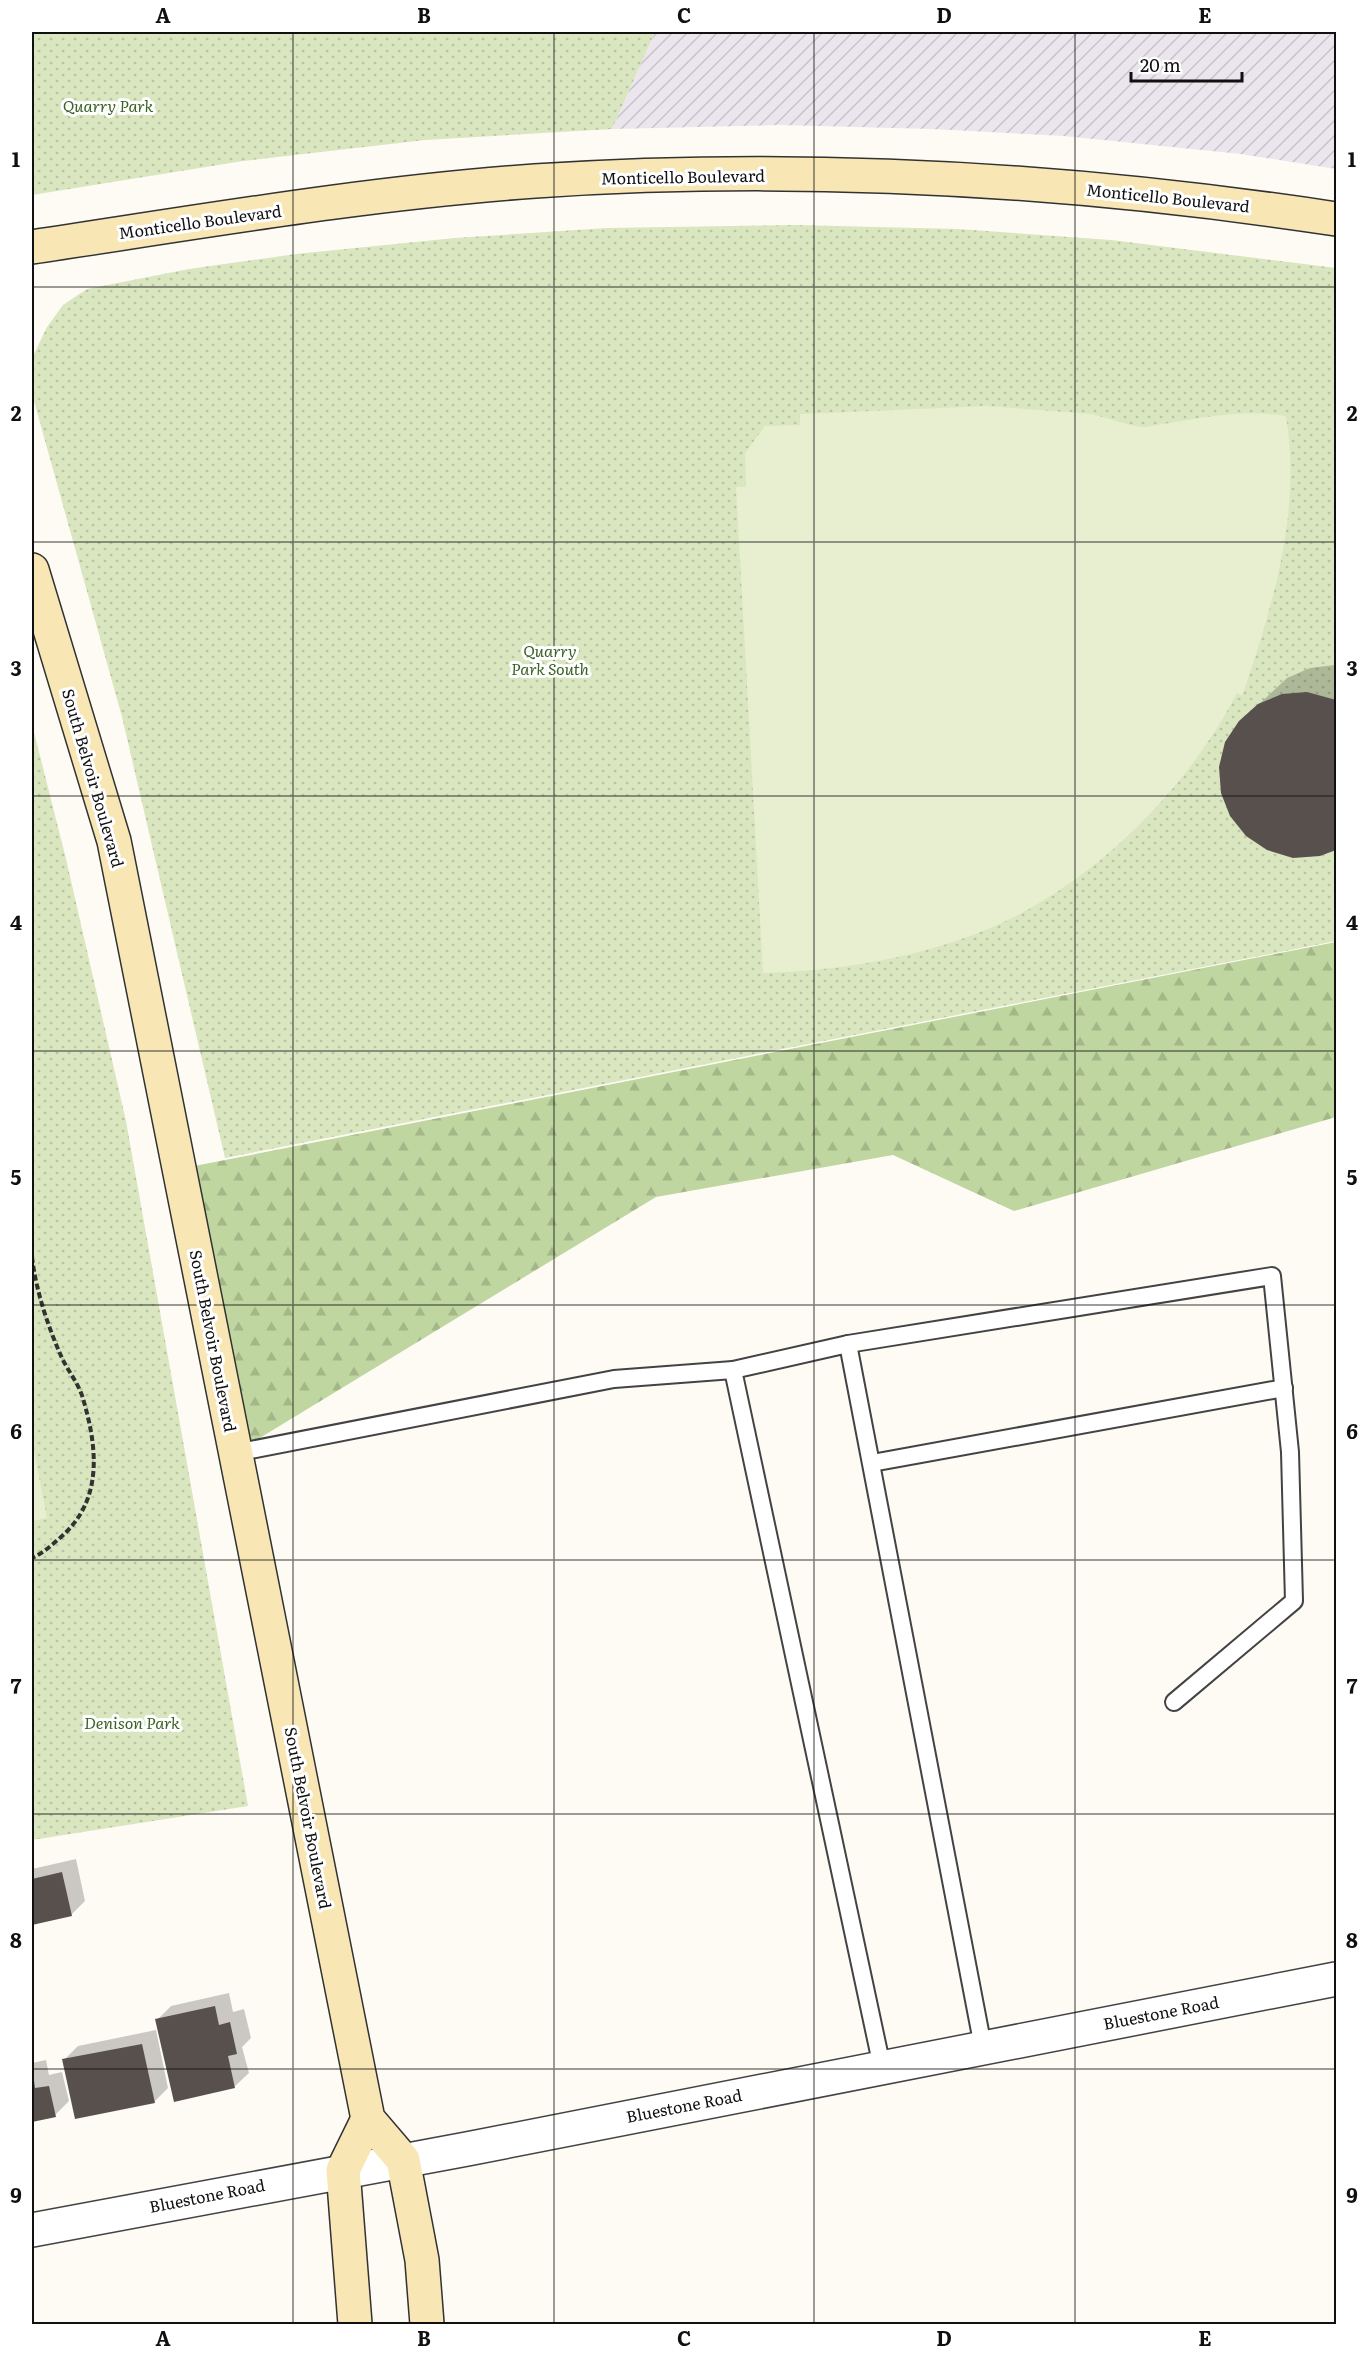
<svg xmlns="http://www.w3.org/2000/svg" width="1368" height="2356" viewBox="0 0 1368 2356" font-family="Literata,serif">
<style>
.industrial{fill:url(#industrial-furrows)}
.forest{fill:url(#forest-firs)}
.park{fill:url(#park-dots)}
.pitch{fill:#e8eed0}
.shadow{fill:#0003}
.building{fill:#58504d}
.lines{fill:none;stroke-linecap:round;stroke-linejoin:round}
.lane-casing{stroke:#434343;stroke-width:20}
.street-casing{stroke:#434343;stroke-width:36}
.secondary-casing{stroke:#323232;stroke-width:36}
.path{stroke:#323232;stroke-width:4;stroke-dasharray:6 3;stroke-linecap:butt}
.lane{stroke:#fff;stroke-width:16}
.street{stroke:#fff;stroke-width:33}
.secondary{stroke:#f8e7b5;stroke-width:33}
.grid{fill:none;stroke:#101010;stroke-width:1.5;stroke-opacity:0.55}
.labels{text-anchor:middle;stroke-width:6;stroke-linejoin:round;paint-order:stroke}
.park-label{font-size:16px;font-style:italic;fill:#3a6325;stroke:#fff}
.street-label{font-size:16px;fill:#101010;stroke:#fff}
.neatline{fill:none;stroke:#101010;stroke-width:2}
.grid-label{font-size:20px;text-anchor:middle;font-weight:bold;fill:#101010}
</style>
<defs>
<pattern id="industrial-furrows" width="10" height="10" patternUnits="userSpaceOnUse" patternTransform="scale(1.5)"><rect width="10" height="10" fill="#ebe5ed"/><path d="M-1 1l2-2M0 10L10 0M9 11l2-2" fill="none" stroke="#c8c3ca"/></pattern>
<pattern id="forest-firs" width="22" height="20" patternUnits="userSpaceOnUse" patternTransform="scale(1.5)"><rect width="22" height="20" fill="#bfd6a0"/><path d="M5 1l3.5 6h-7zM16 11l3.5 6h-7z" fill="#a3b789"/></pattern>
<pattern id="park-dots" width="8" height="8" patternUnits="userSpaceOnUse" patternTransform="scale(1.5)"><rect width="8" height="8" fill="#d9e6bf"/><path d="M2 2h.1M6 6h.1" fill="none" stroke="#b9c4a3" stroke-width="1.8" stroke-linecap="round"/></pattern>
</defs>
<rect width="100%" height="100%" fill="#fefbf4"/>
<path class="industrial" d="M655 32H1336V169L1241 154 1064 136 932 129 780 125 612 129Z"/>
<path class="forest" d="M1336 942V1117L1014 1211 893 1155 656 1197 235 1453 179 1169Z"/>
<g class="park">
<path d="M32 32H655L612 129 425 140 243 161 32 195Z"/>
<path d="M796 225 958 229 1111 240 1336 268V941L225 1158 122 717 32 394V358L47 327 63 305 87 289 189 269 296 254 455 238 607 228Z"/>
<path d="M32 724 66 859 126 1121 248 1806 32 1840Z"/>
</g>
<g class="pitch">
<path d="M987 406 1092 414 1134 426 1145 427C1193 420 1238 408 1286 416 1302 511 1273 606 1242 696L1237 693C1184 796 1082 895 973 935 906 960 834 971 763 973L736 487H746L745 453 765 426 800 425V414Z"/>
<path d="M32 1441 47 1518 32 1521Z"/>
</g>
<g class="shadow">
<path d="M1335 665 1336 848 1319 855 1240 722 1287 678 1310 668Z"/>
<path d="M76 1859 85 1901 71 1915 32 1923V1869Z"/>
<path d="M229 1993 233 2012 244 2009 251 2038 242 2047 249 2073 234 2087 157 2020 171 2006Z"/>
<path d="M156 2030 168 2088 154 2102 64 2060 78 2046Z"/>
<path d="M46 2060 49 2075 62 2072 69 2101 55 2115 32 2120V2063Z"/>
</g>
<g class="building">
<path d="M1307 692 1336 700V850L1320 856 1293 858 1267 850 1246 836 1230 816 1221 793 1219 767 1225 742 1239 721 1258 704 1282 694Z"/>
<path d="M62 1872 72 1916 32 1925V1879Z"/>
<path d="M215 2006 219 2025 230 2022 237 2054 228 2056 235 2088 174 2102 155 2019Z"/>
<path d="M142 2044 155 2103 75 2119 62 2059Z"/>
<path d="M33 2074 35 2088 49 2086 56 2117 32 2122Z"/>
</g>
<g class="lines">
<g class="lane-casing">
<g id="lane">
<path d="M848 1344 1272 1276 1290 1452 1294 1601 1174 1702"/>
<path d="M235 1453 614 1379 733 1370"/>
<path d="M872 1463 1284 1388"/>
<path d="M882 2067 733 1370 848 1344 983 2047"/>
</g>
</g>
<g class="street-casing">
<path id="street" d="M32 2230 467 2149 1336 1979"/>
</g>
<g class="secondary-casing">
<g id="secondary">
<path d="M32 247C199 222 366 193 535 181 802 163 1072 179 1336 219"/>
<path d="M32 570 114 841 368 2119 403 2160 422 2260 427 2324"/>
<path d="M355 2324 343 2170 368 2119"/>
</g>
</g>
<path class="path" d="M32 1257C36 1291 48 1327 62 1358 69 1373 80 1385 84 1402 98 1451 102 1501 61 1537 52 1545 43 1553 32 1558"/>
<use href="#lane" class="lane"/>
<use href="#street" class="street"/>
<use href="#secondary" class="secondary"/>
</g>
<path class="grid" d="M293 32V2324M554 32V2324M814 32V2324M1075 32V2324M32 287H1336M32 542H1336M32 796H1336M32 1051H1336M32 1305H1336M32 1560H1336M32 1814H1336M32 2069H1336"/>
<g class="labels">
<g class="park-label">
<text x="108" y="112">Quarry Park</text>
<text x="550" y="657">Quarry<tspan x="550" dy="18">Park South</tspan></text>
<text x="132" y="1729">Denison Park</text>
</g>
<g class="street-label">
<text transform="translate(683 177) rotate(-1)" y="6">Monticello Boulevard</text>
<text transform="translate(1168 198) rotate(6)" y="6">Monticello Boulevard</text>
<text transform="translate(200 222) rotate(-8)" y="6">Monticello Boulevard</text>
<text transform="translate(93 778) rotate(74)" y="6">South Belvoir Boulevard</text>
<text transform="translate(213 1341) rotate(79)" y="6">South Belvoir Boulevard</text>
<text transform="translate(308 1818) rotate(79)" y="6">South Belvoir Boulevard</text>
<text transform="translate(1161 2013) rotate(-11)" y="6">Bluestone Road</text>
<text transform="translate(684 2106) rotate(-11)" y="6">Bluestone Road</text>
<text transform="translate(207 2196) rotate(-11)" y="6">Bluestone Road</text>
</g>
</g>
<rect width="1368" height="2356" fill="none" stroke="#ffffff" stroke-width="66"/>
<path d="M1131 72v9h111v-9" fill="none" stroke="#101010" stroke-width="3"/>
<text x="1140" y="72" font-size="18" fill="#101010" stroke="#ffffff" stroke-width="4.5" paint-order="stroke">20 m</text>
<rect x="33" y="33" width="1302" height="2290" class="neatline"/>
<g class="grid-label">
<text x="163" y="23">A</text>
<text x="424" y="23">B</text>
<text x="684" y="23">C</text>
<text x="944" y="23">D</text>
<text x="1205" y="23">E</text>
<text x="16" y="167">1</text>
<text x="1352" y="167">1</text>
<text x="16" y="421">2</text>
<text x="1352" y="421">2</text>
<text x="16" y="676">3</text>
<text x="1352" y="676">3</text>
<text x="16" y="930">4</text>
<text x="1352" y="930">4</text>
<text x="16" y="1185">5</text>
<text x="1352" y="1185">5</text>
<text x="16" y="1439">6</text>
<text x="1352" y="1439">6</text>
<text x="16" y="1694">7</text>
<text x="1352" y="1694">7</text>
<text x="16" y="1948">8</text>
<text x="1352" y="1948">8</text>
<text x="16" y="2203">9</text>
<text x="1352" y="2203">9</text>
<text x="163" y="2346">A</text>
<text x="424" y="2346">B</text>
<text x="684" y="2346">C</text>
<text x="944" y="2346">D</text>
<text x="1205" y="2346">E</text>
</g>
</svg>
